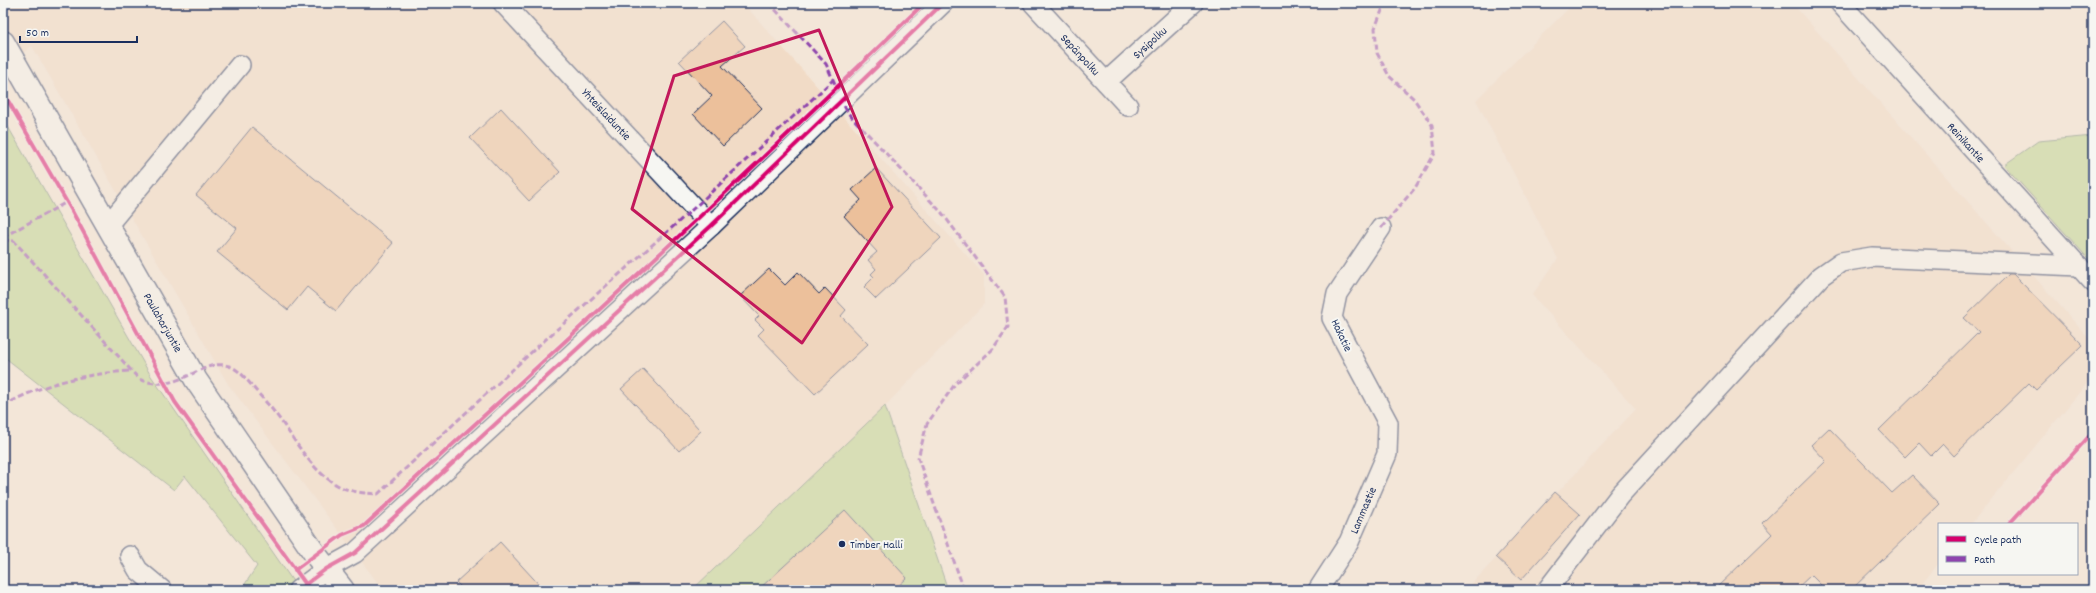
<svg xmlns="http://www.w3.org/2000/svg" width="2096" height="593" viewBox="0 0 2096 593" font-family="Dekko,sans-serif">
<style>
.built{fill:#f1dbc6}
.green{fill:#b8d48c;stroke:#6a8275}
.building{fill:#ecc09b;stroke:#1b2f5e}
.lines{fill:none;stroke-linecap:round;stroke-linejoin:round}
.minor-casing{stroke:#1b2f5e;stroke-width:22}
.major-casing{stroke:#1b2f5e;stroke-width:25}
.minor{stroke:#f6f6f2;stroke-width:19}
.major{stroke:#f6f6f2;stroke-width:22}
.quiet{stroke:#8e44ad;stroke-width:3;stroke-dasharray:6 3;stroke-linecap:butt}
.cycleway-casing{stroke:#f6f6f2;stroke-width:6}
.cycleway{stroke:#d6006c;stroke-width:4}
.marked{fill:none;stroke:#c2185b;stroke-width:3;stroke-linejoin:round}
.poi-dot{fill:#1b2f5e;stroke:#f6f6f2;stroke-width:1.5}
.labels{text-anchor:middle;stroke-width:4;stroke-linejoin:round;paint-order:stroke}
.street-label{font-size:12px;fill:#1b2f5e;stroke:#f6f6f2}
.poi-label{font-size:12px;fill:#1b2f5e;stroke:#f6f6f2;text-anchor:start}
</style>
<rect width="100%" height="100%" fill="#f3e6d8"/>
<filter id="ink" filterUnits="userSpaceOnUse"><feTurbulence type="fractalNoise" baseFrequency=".025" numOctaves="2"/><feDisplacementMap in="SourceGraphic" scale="8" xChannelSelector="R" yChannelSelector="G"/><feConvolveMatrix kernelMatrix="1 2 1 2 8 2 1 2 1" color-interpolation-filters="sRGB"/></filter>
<g filter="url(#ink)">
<g class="built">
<path d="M3 3H743L984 275V304L885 406 692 590H383L228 384 32 46 3 68Z"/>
<path d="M1574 3H1792L2093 343V376L1971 524H1939V563L1917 590H1466L1636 409 1532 295 1558 259 1476 100Z"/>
</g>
<g class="green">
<path d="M3 118 151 376 299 590H241L257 566 185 476 174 490 3 356Z"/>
<path d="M2093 136V264L2004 165 2038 141Z"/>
<path d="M885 406 948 590H692Z"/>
</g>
<g class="building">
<path d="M722 21 745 46 722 66 762 108 723 146 693 114 712 96 679 61Z"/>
<path d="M501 108 560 172 529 201 470 138Z"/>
<path d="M252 127 393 243 336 311 307 287 288 310 217 252 237 228 196 195Z"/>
<path d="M876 168 941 238 876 299 864 287 874 277 871 274 876 269 868 260 877 252 844 216 861 200 852 190Z"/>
<path d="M769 269 785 285 798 272 819 294 825 288 846 310 841 316 868 344 815 394 758 335 764 329 755 320 759 316 740 296Z"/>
<path d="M2009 274H2013L2083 345 2036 390 2029 383 1954 456 1943 444 1931 456 1919 443 1905 457 1879 430 1979 332 1964 318Z"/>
<path d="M643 369 701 431 679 451 621 389Z"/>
<path d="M1829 428 1892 493 1912 475 1940 504 1851 590H1826L1811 575 1795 590H1714L1772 534 1762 523 1826 461 1811 445Z"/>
<path d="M1555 492 1580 514 1521 580 1496 557Z"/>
<path d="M845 510 907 578 894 590H758Z"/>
<path d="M500 542 544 590H464L456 582Z"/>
</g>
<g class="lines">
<g class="minor-casing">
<g id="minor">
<path id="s1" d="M503 3 711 226"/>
<path id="s2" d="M1033 3 1128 106"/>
<path id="s3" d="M1840 3 2093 282"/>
<path id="s4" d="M1106 82 1193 3"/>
<path d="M107 226 240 65"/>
<path d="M130 556 138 570 162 590"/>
<path d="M298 590 326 569 355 553 711 226 943 3"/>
<path id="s5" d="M1318 590 1349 542 1387 454 1388 423 1332 318 1337 294 1381 228"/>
<path d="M1547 590 1620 495 1821 276 1841 262 1872 257 2079 266"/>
</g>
</g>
<g class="major-casing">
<g id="major">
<path id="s6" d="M3 42 196 380 315 554 343 590"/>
</g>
</g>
<use href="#minor" class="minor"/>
<use href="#major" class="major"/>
<g class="quiet">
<path d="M769 3 826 64 835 84"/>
<path d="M840 98 848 113 942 213 1005 297 1008 327 992 350 955 384 927 424 918 458 964 590"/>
<path d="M1381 228 1415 188 1435 153 1432 125 1414 99 1389 76 1377 53 1375 28 1385 3"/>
<path d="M3 237 67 202"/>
<path d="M3 240 14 241 139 379C179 396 201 357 229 366 241 370 250 384 258 393 266 402 274 411 281 421 297 443 312 471 337 485 349 492 364 493 378 494L536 348 694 208 833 80"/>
<path d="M3 406C44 383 83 374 130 371"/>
</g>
<g class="cycleway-casing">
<g id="cycleway">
<path d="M3 92 72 211 175 402 310 590"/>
<path d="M2009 524 2093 432"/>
<path d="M295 570 342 535 364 526C552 353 742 181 924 3"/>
<path d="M298 590 326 569 355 553 711 226 943 3"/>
</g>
</g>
<use href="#cycleway" class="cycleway"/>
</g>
</g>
<path d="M0 0H2096V593H0ZM819 30 892 207 802 343 632 209 674 76Z" fill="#f3e6d8" fill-opacity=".55" fill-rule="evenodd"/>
<path class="marked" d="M819 30 892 207 802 343 632 209 674 76Z"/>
<circle class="poi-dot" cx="842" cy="544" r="4"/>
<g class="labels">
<g class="street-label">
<text dy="4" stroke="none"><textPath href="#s4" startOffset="59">Sysipolku</textPath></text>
<text dy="4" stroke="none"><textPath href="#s2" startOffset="70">Sepänpolku</textPath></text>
<text dy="4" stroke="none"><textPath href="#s1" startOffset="152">Yhteislaiduntie</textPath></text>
<text dy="4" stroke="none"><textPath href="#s3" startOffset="188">Reinikantie</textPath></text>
<text dy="4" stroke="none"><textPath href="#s6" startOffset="323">Paulaharjuntie</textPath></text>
<text transform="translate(1342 335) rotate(65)" y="4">Hakatie</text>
<text dy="4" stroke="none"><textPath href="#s5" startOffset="92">Lammastie</textPath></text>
</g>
<g class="poi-label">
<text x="850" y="548">Timber Halli</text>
</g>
</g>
<rect width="2096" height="593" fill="none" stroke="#f6f6f2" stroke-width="16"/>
<rect x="8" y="8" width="2080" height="577" fill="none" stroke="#1b2f5e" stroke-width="1.5" filter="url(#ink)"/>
<rect x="1938" y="523" width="140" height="52" fill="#f6f6f2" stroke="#9ea6b7"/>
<rect x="1946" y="536" width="20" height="6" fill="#d6006c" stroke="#9ea6b7"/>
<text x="1974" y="543" font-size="12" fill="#1b2f5e">Cycle path</text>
<rect x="1946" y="556" width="20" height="6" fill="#8e44ad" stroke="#9ea6b7"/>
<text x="1974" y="563" font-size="12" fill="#1b2f5e">Path</text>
<path d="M20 36v6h117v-6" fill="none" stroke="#1b2f5e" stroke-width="2"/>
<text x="26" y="36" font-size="12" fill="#1b2f5e" stroke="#f6f6f2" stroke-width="3" paint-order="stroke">50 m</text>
</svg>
